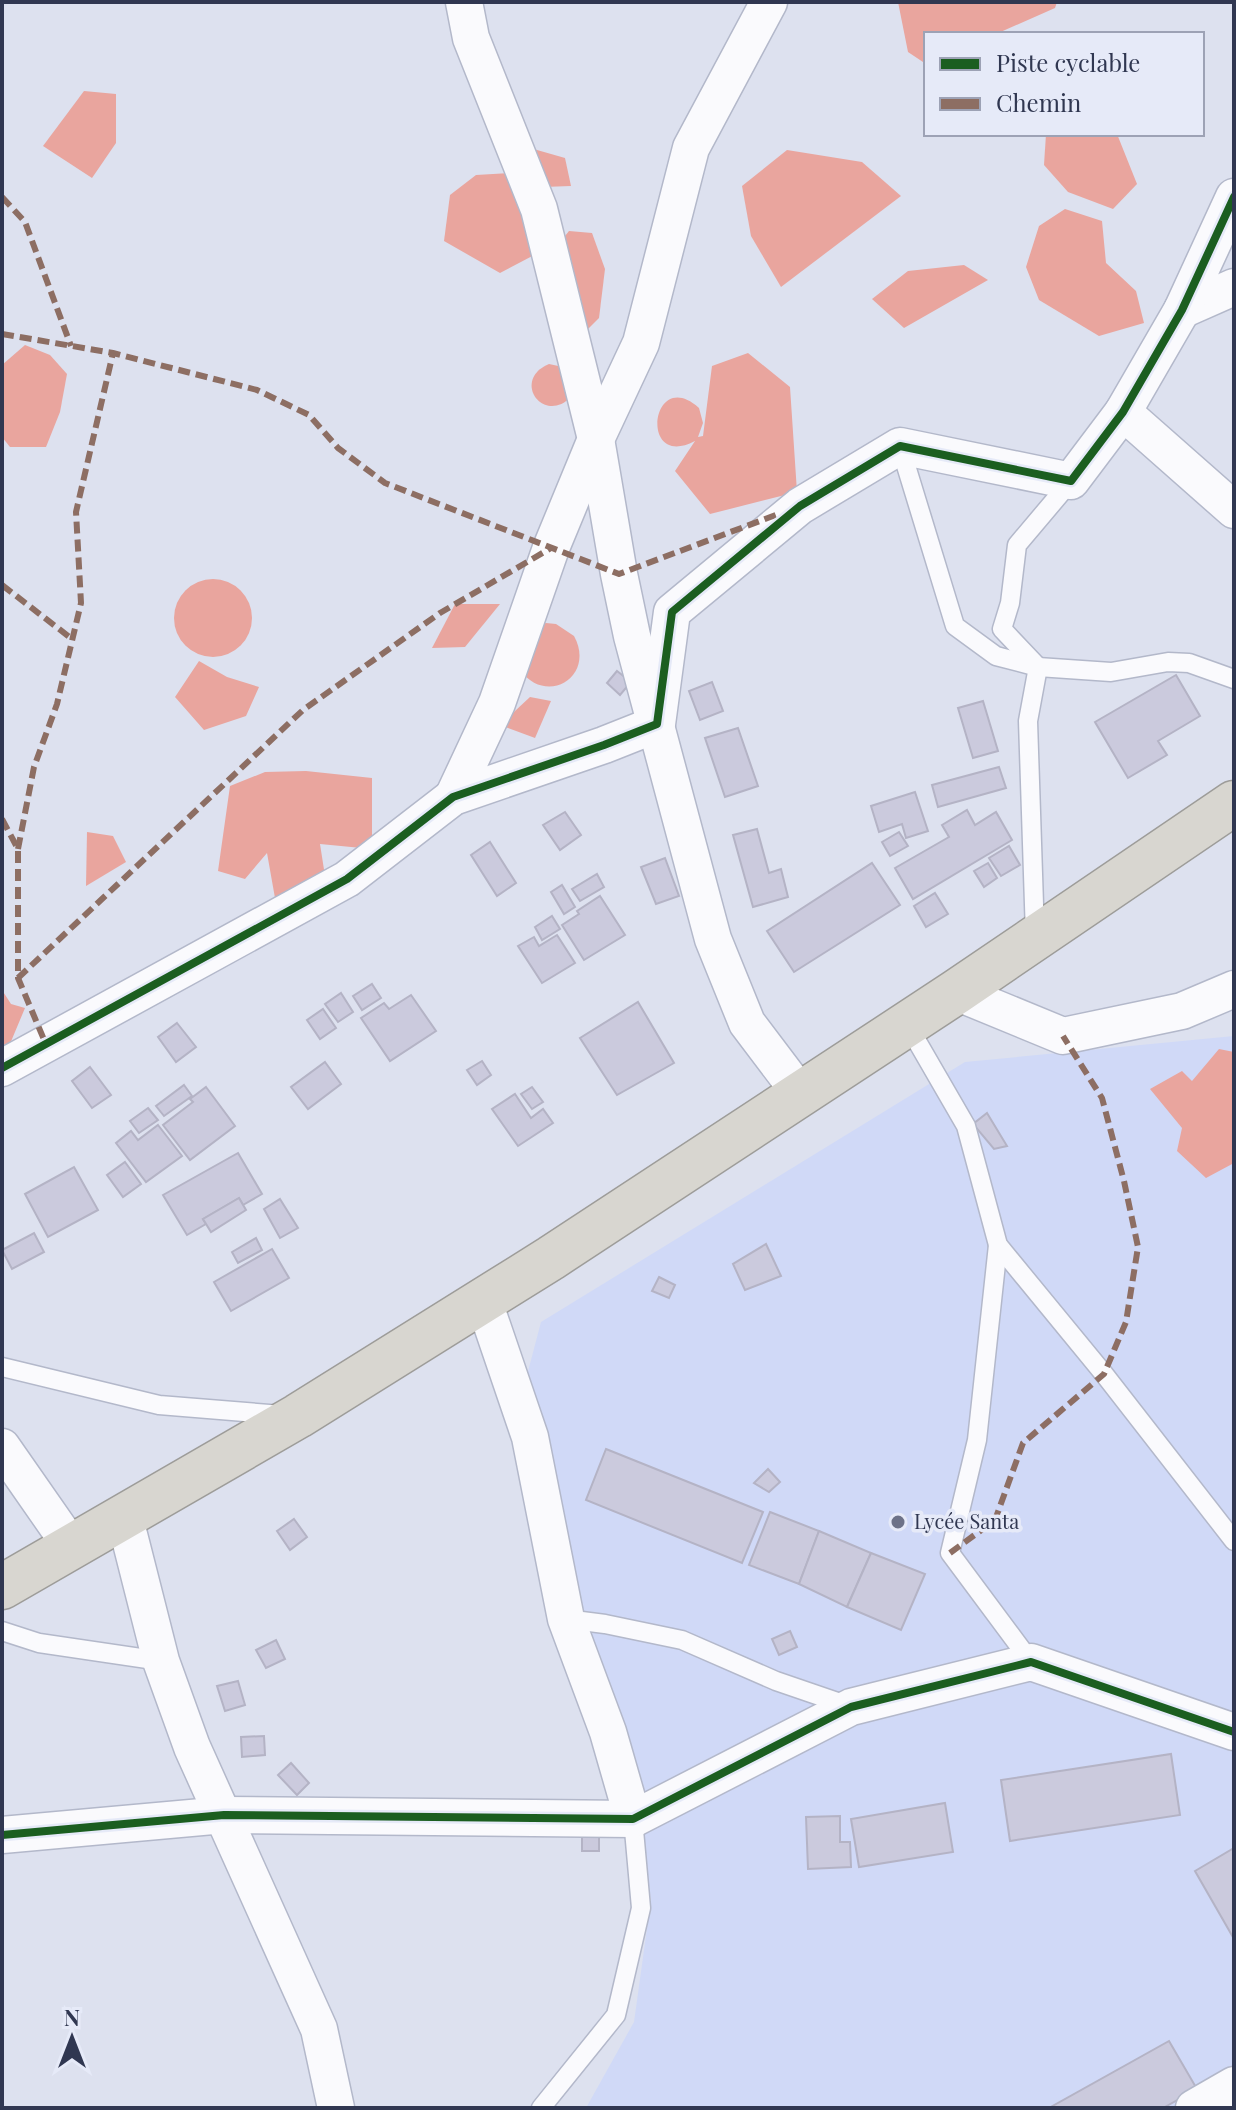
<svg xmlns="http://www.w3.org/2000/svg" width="1236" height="2110" viewBox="0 0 1236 2110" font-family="'Playfair Display',serif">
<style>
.built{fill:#d0d9f7}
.forest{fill:#e9a59e}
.building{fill:#cbcadd;stroke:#b4b3c5;stroke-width:2}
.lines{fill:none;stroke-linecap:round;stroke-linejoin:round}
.service-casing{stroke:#b3b8ca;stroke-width:21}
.minor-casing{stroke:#b3b8ca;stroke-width:39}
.trunk-casing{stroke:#9d9c99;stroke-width:47}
.service{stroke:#fafafd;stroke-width:18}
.minor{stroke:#fafafd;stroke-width:36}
.trunk{stroke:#d8d6d0;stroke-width:44}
.quiet{stroke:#8d6e63;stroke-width:6;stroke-dasharray:12 6;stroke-linecap:butt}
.cycleway-casing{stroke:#e6eaf8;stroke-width:13}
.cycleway{stroke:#1b5e20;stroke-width:8}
.poi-dot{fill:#6d7288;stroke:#e6eaf8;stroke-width:3}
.labels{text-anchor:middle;stroke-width:7;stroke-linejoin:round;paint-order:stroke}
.poi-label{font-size:20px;fill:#303751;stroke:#e6eaf8;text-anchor:start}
</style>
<rect width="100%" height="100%" fill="#dde1ef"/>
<path class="built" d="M1234 1036V2075L1173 2108H586L634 2022 651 1900 633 1783 596 1665 526 1379 541 1322 965 1062Z"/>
<g class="forest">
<path d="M898 2H1057L1055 8 996 34H926V64L908 52Z"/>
<path d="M84 91 116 94V143L92 178 43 146Z"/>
<path d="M1046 134H1117L1137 184 1113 209 1068 192 1044 165Z"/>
<path d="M530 148 565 158 571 186 543 187Z"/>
<path d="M787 150 862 162 901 196 781 287 751 236 742 186Z"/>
<path d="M524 172 538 253 500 273 444 241 450 195 476 175Z"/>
<path d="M1065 209 1102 221 1106 263 1136 291 1144 323 1099 336 1039 300 1026 267 1039 226Z"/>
<path d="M569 231 592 233 605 269 599 318 580 337 546 260Z"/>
<path d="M964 265 988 280 904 328 872 299 908 271Z"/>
<path d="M25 345 50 355 67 374 60 412 46 447H10L2 437V365Z"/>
<path d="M748 353 790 387 797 492 710 514 675 471 695 441C638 471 651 365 699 408L703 423 698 437 703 436 712 366Z"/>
<path d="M549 364 563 367 571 397C543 425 511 380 549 364Z"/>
<circle cx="213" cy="618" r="39"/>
<path d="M455 604H500L465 647 432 648Z"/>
<path d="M546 623 556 624 574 636C596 676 547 707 520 670L536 626Z"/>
<path d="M199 661 227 677 259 687 246 716 204 730 175 697Z"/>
<path d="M530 697 551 701 535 738 500 725Z"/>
<path d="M306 771 372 778V849L320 844 325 876 275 898 267 853 245 879 218 871 230 786 265 772Z"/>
<path d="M87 832 113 836 126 862 86 886Z"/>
<path d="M2 990 11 1004 25 1008 2 1063Z"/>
<path d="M1219 1049 1234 1052V1163L1206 1178 1177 1151 1182 1128 1150 1089 1182 1071 1192 1081Z"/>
</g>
<g class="building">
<path d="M617 671 631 682 620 695 607 683Z"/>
<path d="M1176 675 1200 716 1158 741 1167 755 1128 778 1095 722Z"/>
<path d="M712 682 723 711 700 720 689 691Z"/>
<path d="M983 701 998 751 973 758 958 708Z"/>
<path d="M738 728 758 786 725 797 705 738Z"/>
<path d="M999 767 1006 788 938 807 932 785Z"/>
<path d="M915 792 928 831 906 838 902 824 879 832 871 806Z"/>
<path d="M967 810 975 825 996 812 1012 840 913 899 895 868 949 837 942 825Z"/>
<path d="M565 812 581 835 560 850 543 825Z"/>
<path d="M757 829 769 873 781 869 788 897 753 907 733 835Z"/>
<path d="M899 832 908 846 890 856 882 842Z"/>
<path d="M490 842 516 883 497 896 471 855Z"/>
<path d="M1009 846 1020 865 1001 876 989 858Z"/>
<path d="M665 858 679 896 656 904 641 867Z"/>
<path d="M872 863 900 905 794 972 767 931Z"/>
<path d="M988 863 997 878 984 887 974 871Z"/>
<path d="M597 874 604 887 580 901 572 889Z"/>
<path d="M562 885 575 907 564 914 551 892Z"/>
<path d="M935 893 948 914 926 927 914 906Z"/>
<path d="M600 896 625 935 584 960 562 925 579 914 577 911Z"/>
<path d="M552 916 560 929 542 940 535 927Z"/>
<path d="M557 935 575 963 542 983 518 946 534 937 539 946Z"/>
<path d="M372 984 381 998 362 1010 353 996Z"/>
<path d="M341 993 353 1012 338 1022 325 1004Z"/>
<path d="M411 995 436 1031 390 1061 361 1018 384 1003 389 1009Z"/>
<path d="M638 1002 674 1063 617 1095 580 1038Z"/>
<path d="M323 1009 336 1028 320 1039 307 1020Z"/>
<path d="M177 1023 196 1047 176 1062 158 1037Z"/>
<path d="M482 1061 491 1075 477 1085 467 1070Z"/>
<path d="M325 1062 341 1084 308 1109 291 1087Z"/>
<path d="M90 1067 111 1095 92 1108 72 1081Z"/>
<path d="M184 1085 192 1096 164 1116 156 1106Z"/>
<path d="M206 1087 235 1126 190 1160 163 1125 193 1102 190 1099Z"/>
<path d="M532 1087 543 1102 532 1109 521 1094Z"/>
<path d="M515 1094 531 1118 543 1109 553 1123 518 1146 492 1109Z"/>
<path d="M148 1108 158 1120 139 1133 130 1121Z"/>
<path d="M987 1113 1007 1146 994 1149 973 1124Z"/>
<path d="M158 1125 182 1156 146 1182 116 1143 131 1131 138 1140Z"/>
<path d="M238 1153 262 1194 243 1205 239 1198 203 1219 206 1224 187 1235 163 1195Z"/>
<path d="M125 1162 141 1184 123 1197 107 1175Z"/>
<path d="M74 1167 98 1210 48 1237 25 1194Z"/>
<path d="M239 1198 246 1210 211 1232 203 1219Z"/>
<path d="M280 1199 298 1228 280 1238 264 1209Z"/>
<path d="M34 1233 44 1252 12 1269 2 1250Z"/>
<path d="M256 1238 262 1250 238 1263 232 1252Z"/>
<path d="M766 1244 781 1276 745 1290 733 1264Z"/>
<path d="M272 1249 289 1278 231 1311 214 1282Z"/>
<path d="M659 1277 675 1285 669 1298 652 1291Z"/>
<path d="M606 1449 763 1512 742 1563 586 1500Z"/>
<path d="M768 1469 780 1482 769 1492 754 1483Z"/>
<path d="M770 1512 819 1531 799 1584 749 1565Z"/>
<path d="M294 1519 307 1537 290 1550 277 1531Z"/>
<path d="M819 1531 871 1553 847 1607 799 1584Z"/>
<path d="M871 1553 925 1574 901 1630 847 1607Z"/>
<path d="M790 1631 797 1647 779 1655 772 1639Z"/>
<path d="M276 1640 285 1659 266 1668 256 1650Z"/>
<path d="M238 1681 245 1705 225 1711 217 1686Z"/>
<path d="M264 1736 265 1755 242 1757 241 1737Z"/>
<path d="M1171 1754 1180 1815 1010 1841 1001 1780Z"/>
<path d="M291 1763 309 1783 297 1795 278 1775Z"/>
<path d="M945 1803 953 1852 859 1867 851 1819Z"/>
<path d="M840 1816V1842H850L851 1867 808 1869 806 1817Z"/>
<rect x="582" y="1837" width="17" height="14"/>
<path d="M1234 1848V1939L1195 1871Z"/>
<path d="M1169 2041 1197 2089 1163 2108H1049Z"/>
</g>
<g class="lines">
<g class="service-casing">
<g id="service">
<path d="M900 446 955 626 996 656 1038 667 1111 672 1168 662 1189 663 1234 679"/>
<path d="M1035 935 1028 721 1038 667 1002 629 1010 603 1017 545 1071 481"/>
<path d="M907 1024 966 1126 998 1245 1104 1374 1234 1541"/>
<path d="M998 1245 977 1440 950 1553 1031 1662"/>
<path d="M2 1367 159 1405 282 1415"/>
<path d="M566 1619 605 1624 682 1640 776 1681 849 1706"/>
<path d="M2 1631 39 1643 161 1661"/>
<path d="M541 2108 616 2015 641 1908 633 1819"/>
</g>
</g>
<g class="minor-casing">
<g id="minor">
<path d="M464 2 471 38 539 209 596 439 619 574 632 636 713 939 747 1023 800 1093"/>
<path d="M1182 310 1234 287"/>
<path d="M1123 412 1234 510"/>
<path d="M453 797 497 703 551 548 596 439 641 343 691 148 769 2"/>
<path d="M956 992 1063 1036 1182 1011 1234 989"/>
<path d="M2 1068 347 879 453 797 604 745 657 724 672 612 800 506 900 446 1071 481 1123 412 1182 310 1234 197"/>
<path d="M483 1299 530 1437 566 1619 608 1732 633 1819"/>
<path d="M2 1447 71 1546"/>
<path d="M124 1515 161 1661 192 1747 319 2029 336 2108"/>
<path d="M2 1835 224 1815 633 1819 851 1707 1031 1662 1234 1732"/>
<path d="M1194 2108 1234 2085"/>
</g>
</g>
<g class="trunk-casing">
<path id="trunk" d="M2 1587 298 1416 551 1258 956 992 1234 803"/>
</g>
<use href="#service" class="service"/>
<use href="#minor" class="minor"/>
<use href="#trunk" class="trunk"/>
<g class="quiet">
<path d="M2 197 25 222 71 346"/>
<path d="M2 334 113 353 257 390 309 415 338 448 385 483 619 574 781 513"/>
<path d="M2 585 72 639"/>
<path d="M2 819 18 849V978L45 1042"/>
<path d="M18 849 34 767 57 704 81 603 76 512 113 353"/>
<path d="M18 978 303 710 440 613 551 548"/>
<path d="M950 1553 995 1520 1023 1443 1104 1374 1126 1322 1138 1247 1124 1181 1102 1098 1063 1036"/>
</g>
<g class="cycleway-casing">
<g id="cycleway">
<path d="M2 1068 347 879 453 797 604 745 657 724 672 612 800 506 900 446 1071 481 1123 412 1182 310 1234 197"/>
<path d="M2 1835 224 1815 633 1819 851 1707 1031 1662 1234 1732"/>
</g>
</g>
<use href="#cycleway" class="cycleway"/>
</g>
<circle class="poi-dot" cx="898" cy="1522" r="8"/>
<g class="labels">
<g class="poi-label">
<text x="914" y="1529">Lycée Santa</text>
</g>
</g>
<rect width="1236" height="2110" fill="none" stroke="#303751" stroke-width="8"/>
<rect x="924" y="32" width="280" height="104" fill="#e6eaf8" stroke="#9da2b5" stroke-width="2"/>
<rect x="940" y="58" width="40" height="12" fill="#1b5e20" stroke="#9da2b5" stroke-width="2"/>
<text x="996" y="72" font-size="24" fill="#303751">Piste cyclable</text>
<rect x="940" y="98" width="40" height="12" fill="#8d6e63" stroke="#9da2b5" stroke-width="2"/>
<text x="996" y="112" font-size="24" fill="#303751">Chemin</text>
<g transform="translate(72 2038)" stroke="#e6eaf8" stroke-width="6" paint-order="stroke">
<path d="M0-6L14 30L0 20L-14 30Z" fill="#303751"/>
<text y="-12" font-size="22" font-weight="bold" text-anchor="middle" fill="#303751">N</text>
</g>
</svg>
